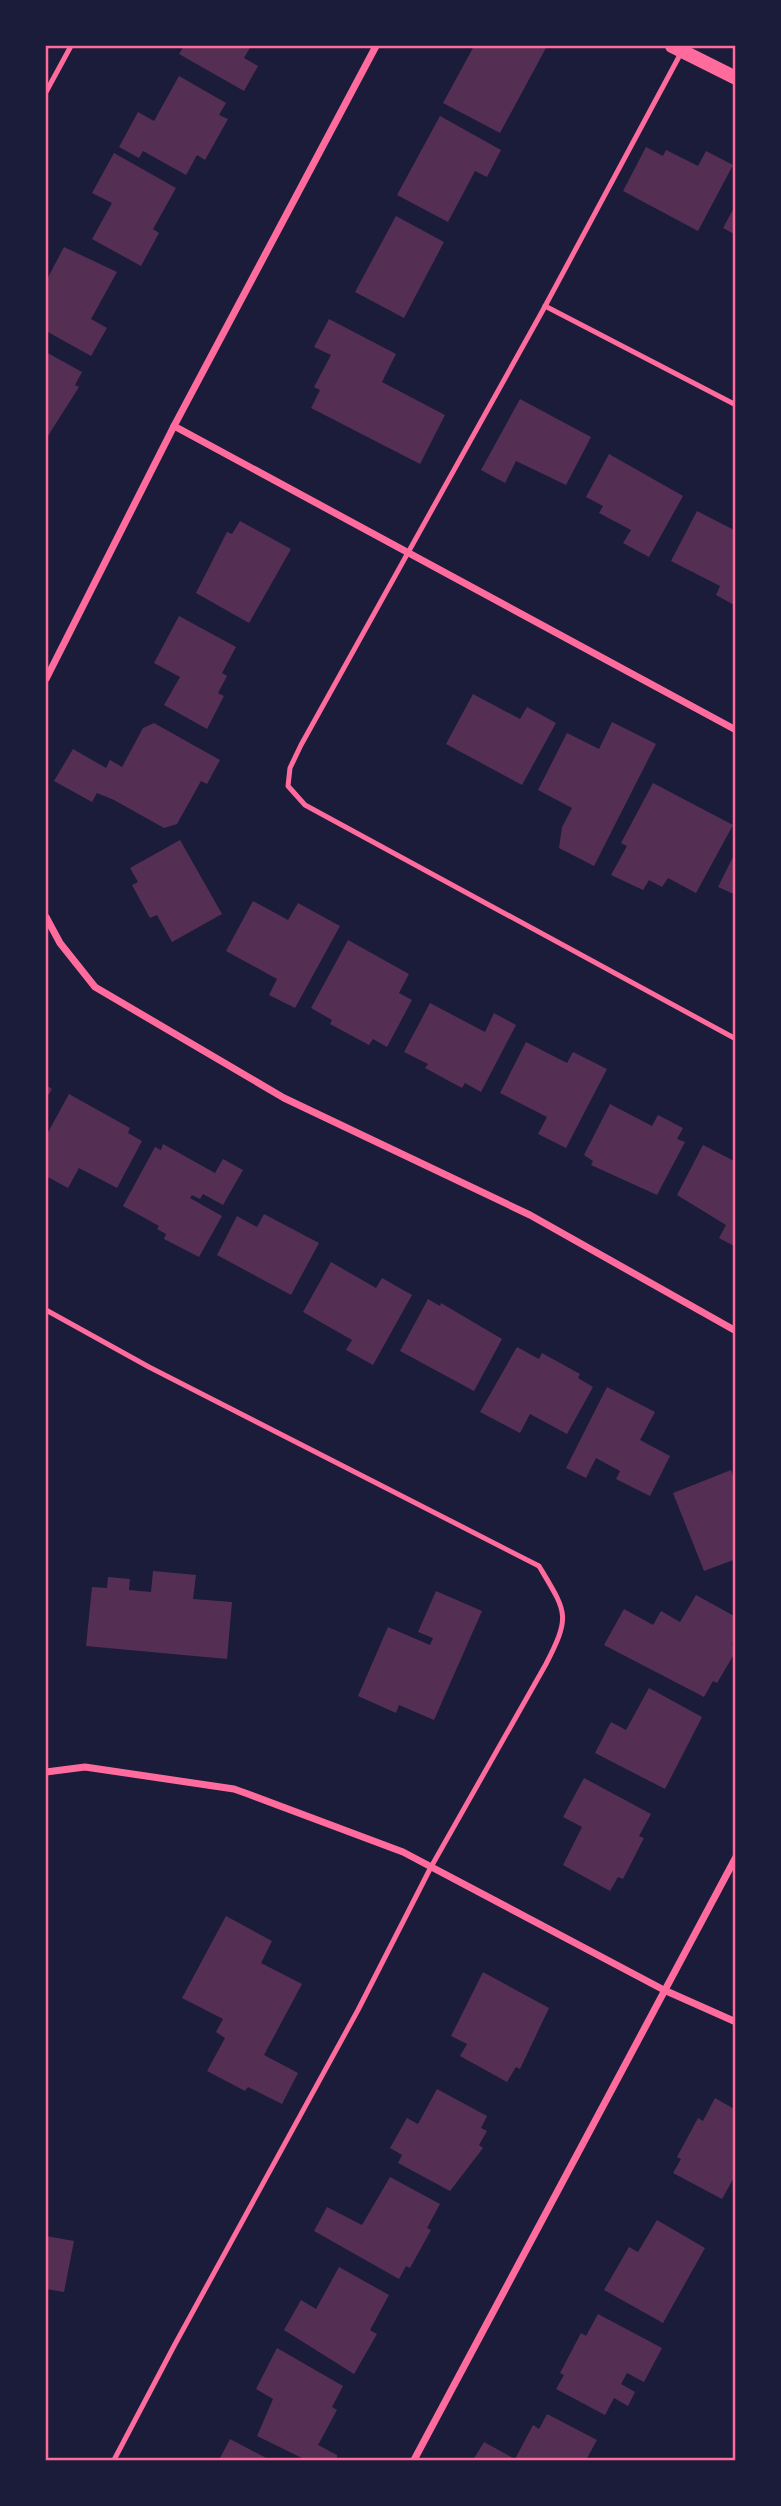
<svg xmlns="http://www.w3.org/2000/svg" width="781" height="2506" viewBox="0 0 781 2506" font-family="Signika,sans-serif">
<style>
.building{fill:#542f53}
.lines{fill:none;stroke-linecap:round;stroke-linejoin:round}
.service{stroke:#ff6b9d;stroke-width:5}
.minor{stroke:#ff6b9d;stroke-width:7}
.secondary{stroke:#ff6b9d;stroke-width:14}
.neatline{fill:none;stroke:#ff6b9d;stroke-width:2.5}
</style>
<rect width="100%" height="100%" fill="#1b1b3a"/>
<g class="building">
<path d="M184 46H251L244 58 258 66 244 91 179 54Z"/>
<path d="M474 46H547L500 133 443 103Z"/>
<path d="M179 76 226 103 219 115 228 119 205 160 197 155 186 175 143 151 139 158 119 147 138 112 154 121Z"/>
<path d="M440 116 501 150 487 177 475 171 448 222 397 195Z"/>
<path d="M646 147 663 156 666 150 698 166 706 151 733 165 698 231 623 191Z"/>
<path d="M114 153 176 188 153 229 159 233 141 266 92 239 112 203 92 193Z"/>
<path d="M736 204V235L723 228Z"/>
<path d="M396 216 444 242 404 318 355 292Z"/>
<path d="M64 247 117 272 91 319 107 328 91 356 46 331V281Z"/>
<path d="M329 319 396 354 382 382 445 415 420 464 311 408 320 390 314 387 331 355 314 347Z"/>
<path d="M46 352 82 372 75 385 79 387 46 439Z"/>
<path d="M520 399 591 437 566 485 516 461 505 483 481 470Z"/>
<path d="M609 454 683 496 649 557 623 543 631 530 599 513 603 506 586 497Z"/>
<path d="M697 511 736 531V606L716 595 720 586 671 561Z"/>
<path d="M240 521 291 549 249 623 196 593 227 532 232 534Z"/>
<path d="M179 616 236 647 222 673 227 676 218 693 224 696 207 729 164 705 180 677 154 663Z"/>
<path d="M473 694 520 719 527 707 556 723 522 785 446 744Z"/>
<path d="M612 722 656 744 594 866 559 848 562 827 572 808 538 790 567 733 599 749Z"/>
<path d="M154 723 220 760 207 784 201 781 177 824 164 828 114 800 97 793 92 802 54 781 73 749 106 768 110 760 122 767 143 728Z"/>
<path d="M653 783 733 825 696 893 668 878 662 887 649 880 643 890 611 875 627 846 621 843Z"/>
<path d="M180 840 222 914 172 942 157 915 150 918 132 885 138 882 130 868Z"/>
<path d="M736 851V895L718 887Z"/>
<path d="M253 901 288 920 298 903 340 926 295 1008 269 995 277 979 226 951Z"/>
<path d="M348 940 409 974 399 993 412 1000 387 1047 373 1039 369 1045 330 1024 332 1020 311 1008Z"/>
<path d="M430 1003 485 1032 494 1013 516 1025 481 1092 465 1083 462 1088 425 1068 428 1064 404 1052Z"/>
<path d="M526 1042 567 1063 573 1052 607 1069 566 1148 538 1134 547 1117 500 1093Z"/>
<path d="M46 1085 52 1089 46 1099Z"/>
<path d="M69 1094 130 1128 128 1133 142 1141 117 1188 79 1168 68 1188 46 1176V1136Z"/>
<path d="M610 1104 652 1126 658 1115 683 1128 677 1139 685 1142 657 1195 591 1165 593 1161 584 1155Z"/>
<path d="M163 1144 215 1173 223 1159 243 1170 223 1205 203 1194 200 1199 192 1195 190 1198 222 1216 199 1257 164 1239 166 1234 157 1229 159 1226 123 1206 155 1147 161 1150Z"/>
<path d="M703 1145 736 1162V1247L719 1238 726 1225 677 1195Z"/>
<path d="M264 1214 319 1243 291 1295 217 1255 237 1216 257 1227Z"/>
<path d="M331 1262 376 1288 382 1278 412 1295 373 1365 346 1350 352 1340 303 1312Z"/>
<path d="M428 1299 440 1306 441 1303 502 1339 474 1391 400 1351Z"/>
<path d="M517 1347 539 1359 542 1353 580 1374 578 1378 593 1387 567 1434 530 1414 520 1433 480 1412Z"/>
<path d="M607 1387 655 1412 640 1440 670 1456 650 1496 616 1479 620 1471 596 1458 586 1478 566 1468Z"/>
<path d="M731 1470 736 1483V1559L704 1571 673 1493Z"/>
<path d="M153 1571 196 1575 193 1599 232 1602 227 1659 86 1646 92 1587 107 1588 108 1577 130 1579 129 1590 151 1592Z"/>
<path d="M436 1591 482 1611 434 1720 399 1705 396 1713 358 1696 388 1627 430 1645 433 1638 418 1632Z"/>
<path d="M696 1595 736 1617V1639L732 1645 736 1647V1651L717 1683 713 1681 704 1697 604 1645 624 1609 653 1625 661 1611 680 1622Z"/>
<path d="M649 1688 702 1717 665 1789 595 1753 611 1722 626 1730Z"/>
<path d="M584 1778 651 1814 639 1836 644 1838 623 1879 618 1877 610 1891 563 1865 582 1827 563 1817Z"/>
<path d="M226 1916 272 1941 261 1963 302 1984 264 2055 298 2073 282 2104 248 2087 245 2091 207 2071 225 2038 216 2032 223 2019 182 1998Z"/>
<path d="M483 1972 549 2008 520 2069 516 2067 507 2082 460 2056 467 2044 451 2036Z"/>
<path d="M437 2089 487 2116 481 2128 487 2131 479 2145 483 2148 450 2191 398 2163 402 2155 390 2148 407 2118 418 2124Z"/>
<path d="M715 2098 736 2110V2174L722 2199 673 2173 681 2159 677 2157 698 2118 703 2121Z"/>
<path d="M390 2177 440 2204 427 2228 431 2230 410 2268 406 2266 399 2279 314 2231 327 2207 362 2225Z"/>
<path d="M657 2220 705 2248 663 2323 604 2290 629 2247 638 2252Z"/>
<path d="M46 2236 74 2241 64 2292 46 2289Z"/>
<path d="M339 2267 389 2295 370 2330 377 2334 354 2374 284 2330 301 2300 316 2309Z"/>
<path d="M598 2314 662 2348 644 2382 627 2373 621 2384 635 2392 628 2406 614 2398 605 2415 556 2389 564 2375 560 2373 581 2333 586 2336Z"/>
<path d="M277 2348 343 2386 332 2407 337 2410 318 2445 337 2455V2460H306L257 2436 273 2399 256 2389Z"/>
<path d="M547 2414 597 2440 586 2460H473L484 2442 515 2459 533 2425 539 2429Z"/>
<path d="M230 2439 270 2460H219Z"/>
</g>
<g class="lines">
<g class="service">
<path d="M681 53 543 310 301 745 290 768 288 786 305 805 736 1039"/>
<path d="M46 92 71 46"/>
<path d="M545 306 736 405"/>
<path d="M46 1310 149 1367 539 1566C567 1613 571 1615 546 1664L431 1867 358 2010 174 2346 114 2460"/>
</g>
<g class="minor">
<path d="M174 426 736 730"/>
<path d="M46 679 174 426 376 46"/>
<path d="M46 917 60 943 95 987 284 1098 530 1215 736 1331"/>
<path d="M46 1772 85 1767 234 1789 248 1794 403 1852 664 1990 736 2022"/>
<path d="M414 2460 736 1857"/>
</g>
<path class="secondary" d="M672 46 736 78"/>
</g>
<rect width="781" height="2506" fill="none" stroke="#1b1b3a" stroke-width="94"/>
<rect x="47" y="47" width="687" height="2412" class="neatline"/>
</svg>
